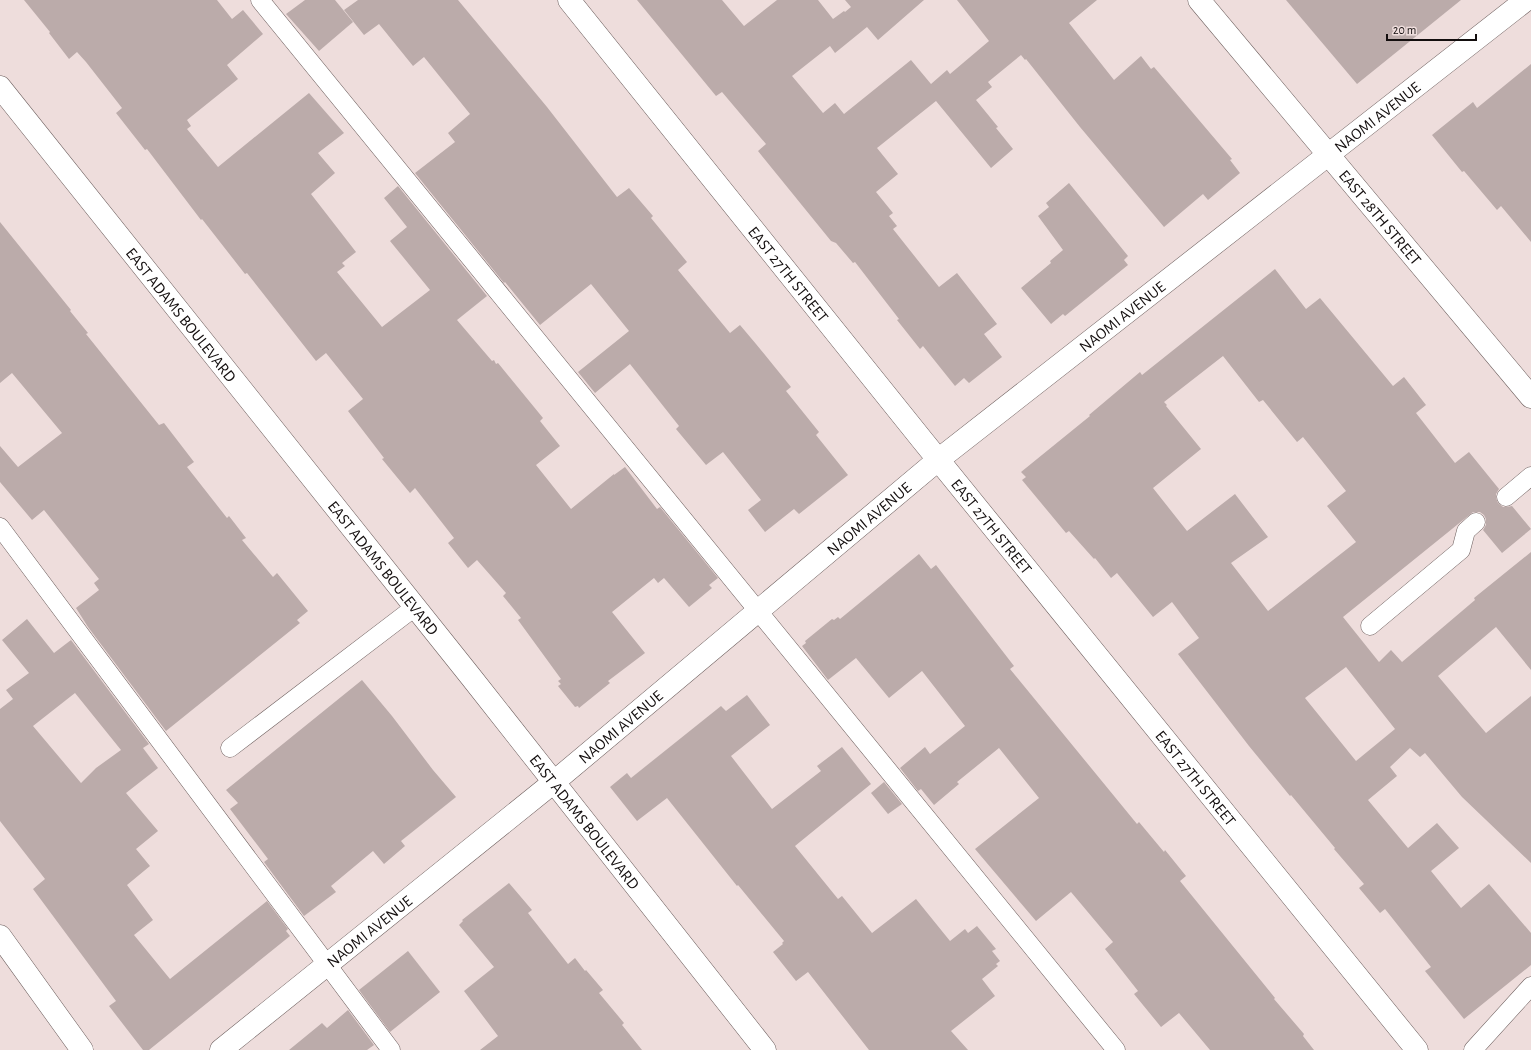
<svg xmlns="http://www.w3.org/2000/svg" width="1531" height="1050" viewBox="0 0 1531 1050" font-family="'Alegreya Sans',sans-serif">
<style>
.building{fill:#bbabaa;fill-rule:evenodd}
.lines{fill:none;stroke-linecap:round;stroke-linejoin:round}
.lane-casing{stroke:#6c5e5d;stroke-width:19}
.street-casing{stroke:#6c5e5d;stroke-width:23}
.secondary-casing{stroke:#6c5e5d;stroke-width:23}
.lane{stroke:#fff;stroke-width:18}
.street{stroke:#fff;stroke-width:22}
.secondary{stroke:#fff;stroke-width:22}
.labels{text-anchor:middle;stroke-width:3.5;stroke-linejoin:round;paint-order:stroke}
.street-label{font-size:16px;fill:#130e0e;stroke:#eedddc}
</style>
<rect width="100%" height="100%" fill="#eedddc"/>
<g class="building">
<path d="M24 0H217L232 19 243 10 263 34 227 65 238 79 187 120 191 126 187 129 218 167 309 93 344 133 318 153 335 173 311 194 356 252 342 263 345 266 337 272 382 327 430 290 390 241 407 227 384 198 398 186 487 296 457 320 492 361 494 360 496 364 498 363 543 418 540 421 560 446 536 465 571 509 614 474V475L625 467 657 509 660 507 718 578 709 585 712 588 689 607 664 578 658 583 654 578 612 612 645 653 608 681 610 683 579 708 578 706 575 707 558 686 561 684 558 681 561 679 518 620 521 618 503 596 506 593 477 560 468 568 448 543 454 538 415 488 410 493 382 459 384 458 348 411 363 399 326 353 316 361 247 273 245 274 202 219 201 220 147 149 145 150 116 113 122 108 86 62 77 52 69 59 49 33 50 32Z"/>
<path d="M305 0H335L353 22 319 51 286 14Z"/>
<path d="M358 0H458L547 107 617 197 629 188 653 216 651 218 687 262 678 270 730 333 740 325 756 344 791 387 786 391 819 432 816 435 848 475 799 514 794 509 765 532 748 510 761 500 723 452 706 465 676 429 679 426 630 364 595 393 578 372 629 331 591 284 540 325 505 282 504 283 415 173 455 142 448 133 470 114 424 57 413 66 379 24 364 35 344 10Z"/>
<path d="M637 0H722L744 26 777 0H818L833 19 844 11 845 12 851 7 845 0H924L878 40 867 27 835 53 830 46 792 76 823 113 835 103 844 114 911 60 931 84 947 70 950 74 989 41 957 0H1097L1069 23 1114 80 1141 56 1151 69 1154 67 1232 159 1230 160 1240 173 1208 200 1203 194 1164 227 1080 127 1026 59 1025 60 1021 55 988 82 992 87 976 100 998 127 996 128 1013 149 991 168 936 101 877 148 898 174 876 192 893 213 889 216 897 226 893 229 939 287 957 273 997 324 984 334 1002 357 969 383 964 378 955 386 923 346 920 349 897 320 899 319 855 262 853 263 836 243 831 241 758 151 766 144 722 92 716 96Z"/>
<path d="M1286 0H1461L1357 84Z"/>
<path d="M1531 64V242L1501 206 1497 210 1464 171 1462 172 1432 135 1473 102 1477 108Z"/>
<path d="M1069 183 1128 256 1124 260 1128 265 1065 316 1063 314 1051 324 1021 288 1051 263 1050 261 1063 250 1038 216 1049 207 1046 203Z"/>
<path d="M0 222 71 310 70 311 88 333 86 334 159 425 164 423 194 462 187 467 227 518 229 516 246 538 242 540 273 577 277 573 308 611 297 620 300 623 166 731 88 627 76 608 99 590 94 583 99 579 44 510 32 520 0 482V446L18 467 62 433 12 373 0 383Z"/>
<path d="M1275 269 1306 309 1320 298 1393 386 1404 377 1426 405 1416 413 1455 463 1469 452 1499 489 1496 494V498L1498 503 1503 507H1507L1512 506 1531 529 1502 553 1483 530 1486 525V519L1484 515 1480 512H1473L1343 617 1379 662 1391 650 1402 662 1475 600 1474 598 1531 552V670L1496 627 1438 676 1486 733 1531 696V863L1462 797 1425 753 1420 757 1410 748 1390 767 1397 776 1368 800 1408 848 1437 823 1459 848 1431 871 1461 908 1489 884 1531 933V965L1464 1019 1425 971 1431 967 1385 909 1380 913 1359 888 1364 884 1334 849 1335 848 1291 795 1290 796 1249 746 1178 654 1199 638 1172 602 1153 617 1117 573 1111 578 1095 558 1094 559 1069 531 1066 533 1022 480 1026 477 1021 472 1090 416 1089 415 1140 372 1142 375ZM1223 356 1259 402 1263 400 1297 442 1303 437 1346 491 1327 506 1356 542 1268 611 1231 563 1268 537 1235 494 1187 531 1153 488 1201 449 1166 406 1167 405 1164 402ZM1346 667 1395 729 1356 761 1305 698Z"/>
<path d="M919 554 931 569 936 565 1014 666 1010 669 1137 824 1139 822 1164 852 1165 850 1186 876 1180 881 1275 998 1274 999 1304 1034 1303 1036 1314 1050H1210L1179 1013 1161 1027 1134 994 1138 991 1105 949 1113 942 1071 892 1036 921 975 849 1039 798 999 748 957 782 959 784 934 805 921 789 918 791 900 768 925 747 930 754 965 726 922 671 889 698 856 658 828 680 802 646 806 643 805 641 832 619 834 620 838 617 840 619Z"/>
<path d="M27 619 54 653 71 640 149 744 143 748 158 768 126 793 158 831 136 849 150 866 127 885 153 920 134 935 170 979 267 901 288 929 286 931 290 936 149 1050H143L109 1006 116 1001 33 889 45 879 0 821V709L13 699 6 690 29 673 2 640ZM75 693 121 750 96 768 81 783 33 726Z"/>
<path d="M362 680 392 716 433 770 456 797 401 841 405 846 384 864 373 851 331 886 336 892 304 916 264 862 268 859 230 809 238 803 226 790Z"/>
<path d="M747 695 770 725 731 756 772 809 821 771 817 766 842 747 871 784 795 846 838 899 842 896 872 933 916 899 950 941 965 929 968 933 977 926 996 949 992 951 1000 961 996 964 998 966 982 979 995 996 951 1031 968 1050H869L808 972 796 981 773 952 783 944 782 943 784 941 738 885 737 886 667 798 637 821 610 787 627 773 631 778 721 706 726 711Z"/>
<path d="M884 782 902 804 888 814 871 793Z"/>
<path d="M509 883 532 910 528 913 568 964 575 958 585 971 586 970 603 990 599 993 624 1023 622 1025 642 1050H480L498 1036 464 991 494 967 459 925 463 921 462 920Z"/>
<path d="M408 951 440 992 390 1032 359 990Z"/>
<path d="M348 1010 374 1045 367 1050H289L322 1023 327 1028Z"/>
</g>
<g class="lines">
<g class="lane-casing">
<g id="lane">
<path d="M260 0 1116 1050"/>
<path d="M1506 497 1531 476"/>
<path d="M0 527 391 1050"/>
<path d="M1370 626 1461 550 1466 531 1476 522"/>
<path d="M230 748 415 607"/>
<path d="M1473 1050 1531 986"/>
</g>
</g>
<g class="street-casing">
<g id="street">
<path id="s1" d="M569 0 923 441 1417 1050"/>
<path id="s2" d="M1199 0 1531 397"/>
<path d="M0 936 82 1050"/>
<path id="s3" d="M221 1050 554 782 938 460 1526 0"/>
</g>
</g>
<g class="secondary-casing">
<g id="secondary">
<path id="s4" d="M0 87 471 677 765 1050"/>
</g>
</g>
<use href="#lane" class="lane"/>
<use href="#street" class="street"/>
<use href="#secondary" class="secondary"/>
</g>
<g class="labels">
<g class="street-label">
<text dy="6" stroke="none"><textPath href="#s3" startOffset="1486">NAOMI AVENUE</textPath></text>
<text dy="6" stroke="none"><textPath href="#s2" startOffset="283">EAST 28TH STREET</textPath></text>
<text dy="6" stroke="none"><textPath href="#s1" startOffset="351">EAST 27TH STREET</textPath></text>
<text dy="6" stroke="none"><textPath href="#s4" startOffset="291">EAST ADAMS BOULEVARD</textPath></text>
<text dy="6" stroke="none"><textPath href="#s3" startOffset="1162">NAOMI AVENUE</textPath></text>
<text dy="6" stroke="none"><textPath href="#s3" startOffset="838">NAOMI AVENUE</textPath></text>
<text dy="6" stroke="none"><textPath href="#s1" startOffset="675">EAST 27TH STREET</textPath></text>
<text dy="6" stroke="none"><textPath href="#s4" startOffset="615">EAST ADAMS BOULEVARD</textPath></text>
<text dy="6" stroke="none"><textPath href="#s3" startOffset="514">NAOMI AVENUE</textPath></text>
<text dy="6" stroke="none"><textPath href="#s1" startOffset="999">EAST 27TH STREET</textPath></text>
<text dy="6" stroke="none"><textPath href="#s4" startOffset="939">EAST ADAMS BOULEVARD</textPath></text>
<text dy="6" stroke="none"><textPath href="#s3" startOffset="190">NAOMI AVENUE</textPath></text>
</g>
</g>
<path d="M1387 34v6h89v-6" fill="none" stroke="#130e0e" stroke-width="2"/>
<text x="1393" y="34" font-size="12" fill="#130e0e" stroke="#eedddc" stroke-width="3" paint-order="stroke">20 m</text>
</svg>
